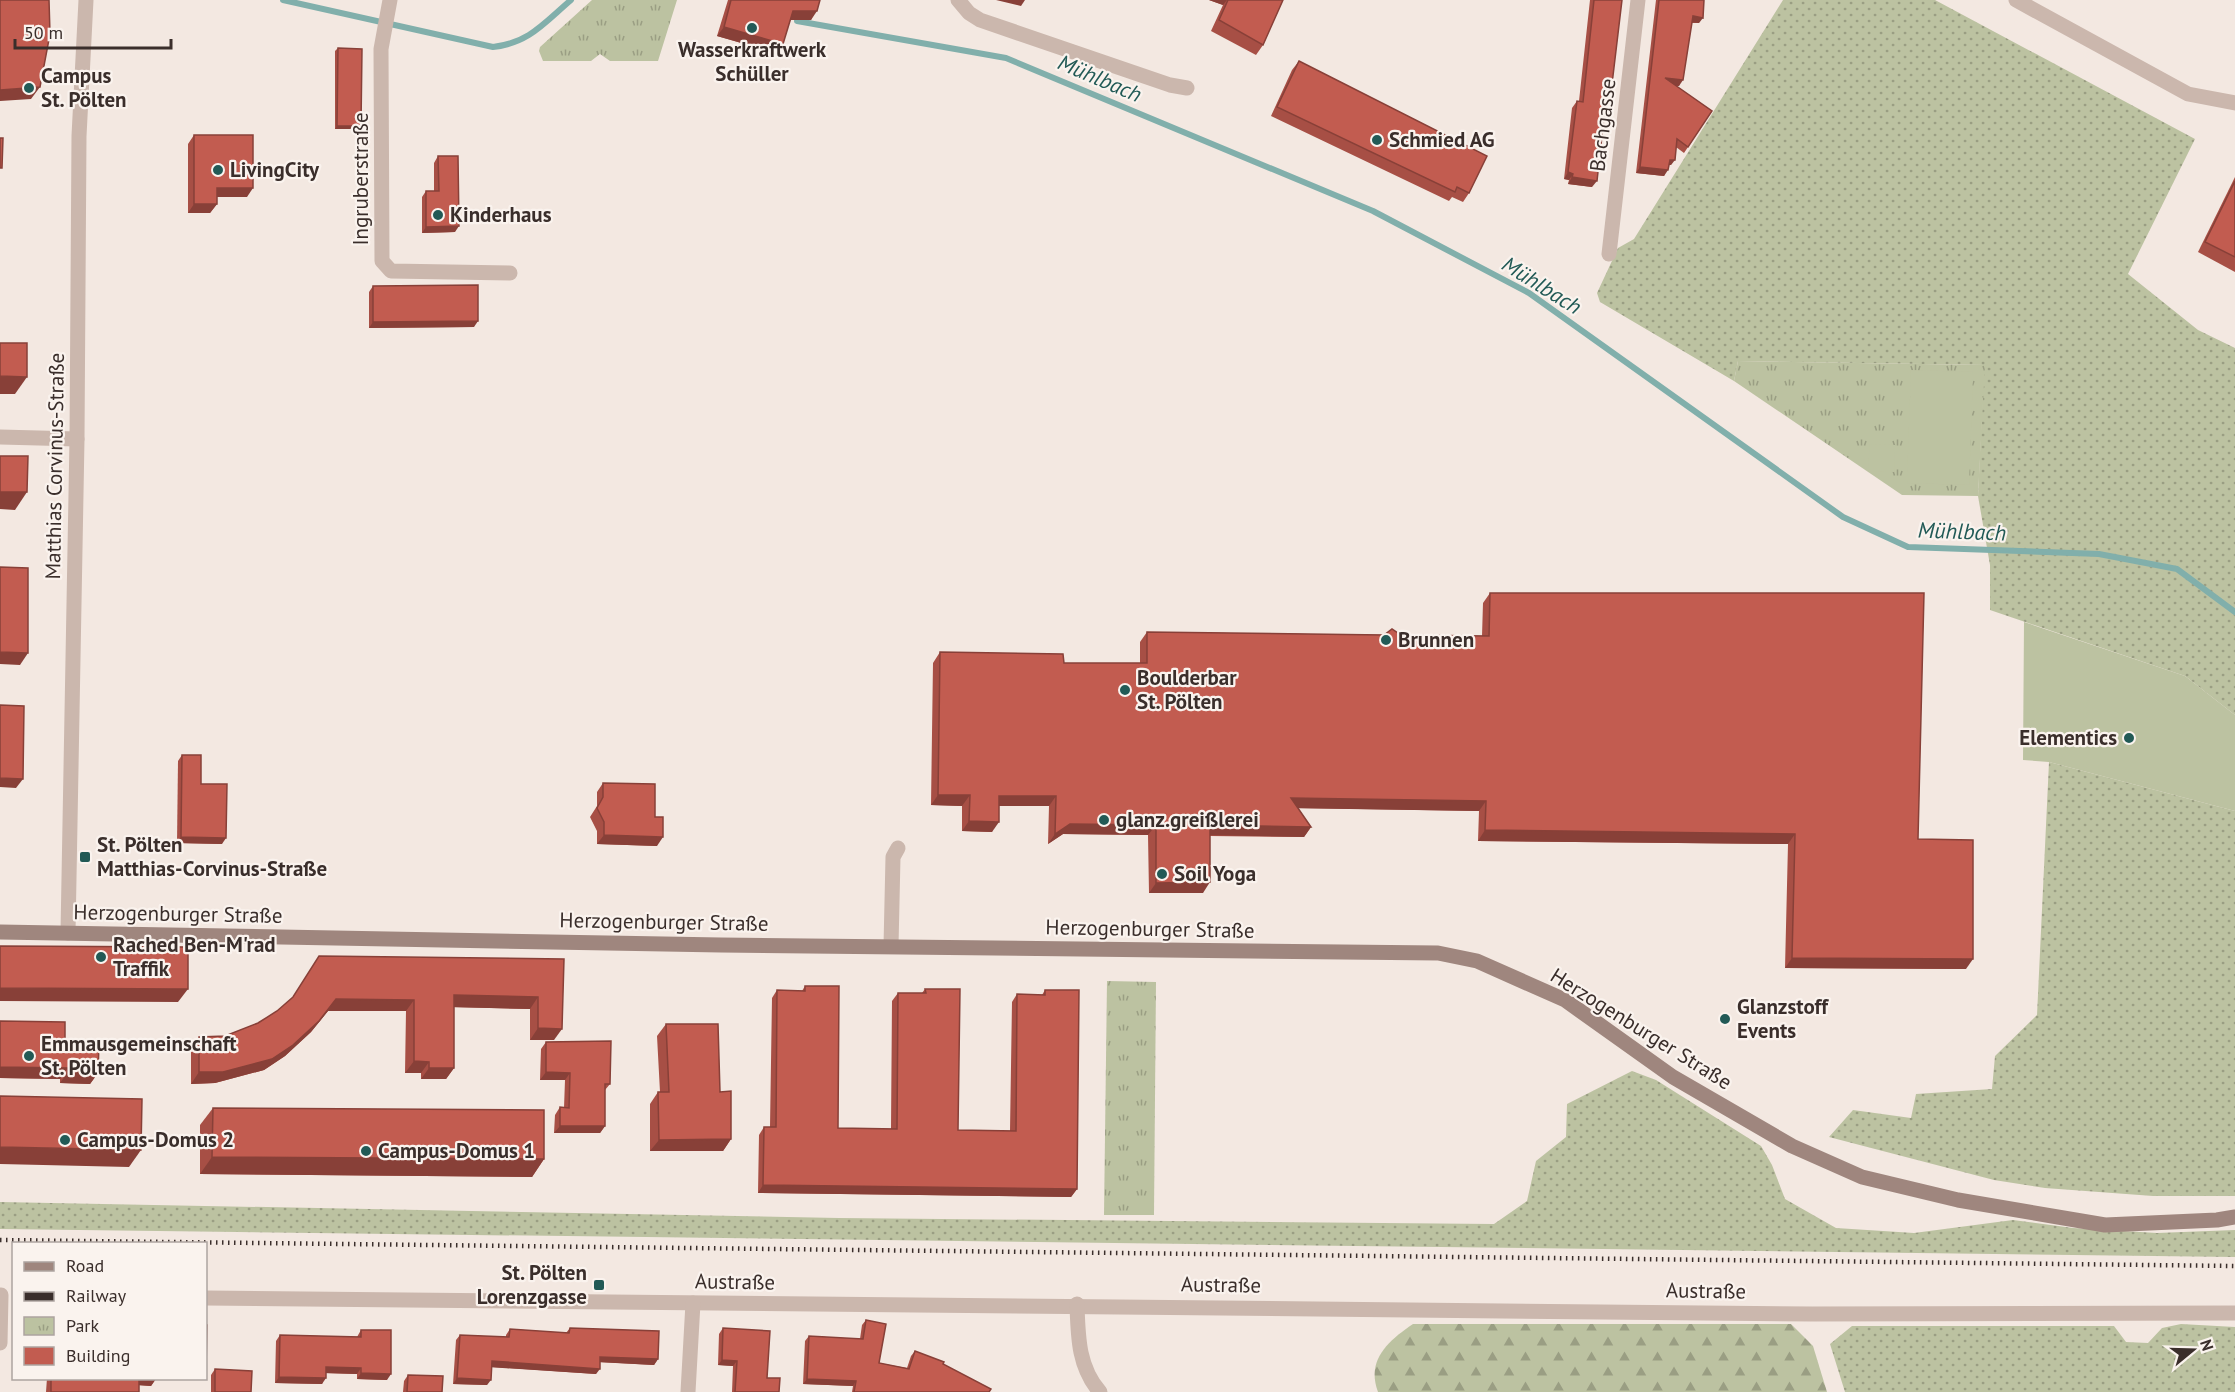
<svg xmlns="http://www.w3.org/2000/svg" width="2235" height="1392" viewBox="0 0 2235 1392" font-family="'PT Sans',sans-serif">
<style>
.grass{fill:url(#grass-dots)}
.forest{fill:url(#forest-firs)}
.park{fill:url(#park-tufts)}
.pitch{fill:#bcc2a1}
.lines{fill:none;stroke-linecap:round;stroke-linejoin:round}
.stream{stroke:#81afab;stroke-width:6}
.street{stroke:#cbb7ad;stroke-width:15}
.secondary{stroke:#9f867e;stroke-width:15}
.rail{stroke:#3a2e2b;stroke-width:4.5;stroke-dasharray:1.5 4.5;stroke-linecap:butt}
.wall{fill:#a74f45}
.shaded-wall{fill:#884038}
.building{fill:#c25c50;stroke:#884038;stroke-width:1.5}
.poi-dot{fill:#225a56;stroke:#faf3ee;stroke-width:2}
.labels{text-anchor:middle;stroke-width:4.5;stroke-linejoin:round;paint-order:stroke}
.poi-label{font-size:21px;font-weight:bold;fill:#3a2e2b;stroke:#faf3ee;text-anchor:start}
.street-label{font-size:21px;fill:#3a2e2b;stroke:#faf3ee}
.water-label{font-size:22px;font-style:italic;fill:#225a56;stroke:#faf3ee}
</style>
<defs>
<pattern id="grass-dots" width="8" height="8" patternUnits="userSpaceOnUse" patternTransform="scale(1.5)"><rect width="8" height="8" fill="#bcc2a1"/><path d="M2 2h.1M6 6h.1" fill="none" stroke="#9a9e83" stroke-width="1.8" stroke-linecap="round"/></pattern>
<pattern id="forest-firs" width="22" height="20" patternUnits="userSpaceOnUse" patternTransform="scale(1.5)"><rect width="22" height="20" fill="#bcc2a1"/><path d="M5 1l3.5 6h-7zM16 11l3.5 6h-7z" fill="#9a9e83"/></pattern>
<pattern id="park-tufts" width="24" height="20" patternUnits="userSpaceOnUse" patternTransform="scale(1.5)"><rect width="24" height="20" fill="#bcc2a1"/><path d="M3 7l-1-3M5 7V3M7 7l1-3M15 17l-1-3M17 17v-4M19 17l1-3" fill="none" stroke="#9a9e83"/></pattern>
</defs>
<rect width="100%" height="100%" fill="#f3e8e1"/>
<g class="grass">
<path d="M1783 0H1935L2195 139 2128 274 2198 330 2235 348V715L2185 676 1990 610V565L1978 496 1984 365 1738 361 1734 381 1600 302 1597 293 1618 248 1634 239Z"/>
<path d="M2049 762 2235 811V1196H2153L2045 1188 1994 1180 1829 1137 1853 1110 1911 1118 1916 1094 1992 1089 1995 1056 2037 1015Z"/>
<path d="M1632 1071 1656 1080 1761 1146 1772 1165 1785 1199 1836 1228 1914 1233 2013 1220 2073 1228 2157 1233 2235 1230V1257L0 1229V1202L839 1218 1494 1224 1527 1201 1536 1161 1566 1137 1567 1104Z"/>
<path d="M2181 1324 2235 1327V1392H1845L1830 1344 1852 1326H2114L2126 1342 2148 1343 2162 1328Z"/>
</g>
<path class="forest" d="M1413 1324H1791L1813 1346 1827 1392H1378C1366 1360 1388 1341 1413 1324Z"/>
<g class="park">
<path d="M592 0H677L658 61H610L600 54 591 61H543L539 51 540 47Z"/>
<path d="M1738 361 1985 365 1978 496 1902 495 1734 381Z"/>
<path d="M1107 981 1156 982 1154 1215H1104Z"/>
</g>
<g class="pitch">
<path d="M1911 370 1973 372 1969 485 1907 483Z"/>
<path d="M1870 444 1895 445 1894 472 1868 471Z"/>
<path d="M2024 622 2185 676 2235 715V811L2049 762 2023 760Z"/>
</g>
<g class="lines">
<g class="stream">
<path d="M283 0 493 47C529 43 544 23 571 0"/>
<path d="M797 21 1006 58 1373 211 1529 293 1843 517 1908 547 2099 554 2177 569 2235 612"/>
</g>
<g class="street">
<path d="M390 0 381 49 382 261 391 271 510 273"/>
<path d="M958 0 969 13 980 20 1170 85 1187 88"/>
<path d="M2016 0 2188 94 2235 103"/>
<path d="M1609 254 1638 0"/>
<path d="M0 437 77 439"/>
<path d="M68 933 77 439 79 136 86 0"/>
<path d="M891 946 893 857 898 848"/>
<path d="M206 1298 1812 1314 2235 1313"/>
<path d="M1077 1304C1078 1336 1078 1367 1100 1392"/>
<path d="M0 1343 1 1295"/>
<path d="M688 1392 693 1303"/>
</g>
<path class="secondary" d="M0 932 721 945 1438 953 1477 961 1565 1000 1673 1077 1792 1146 1862 1177 1958 1200 2105 1225 2217 1220 2235 1217"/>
<path class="rail" d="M0 1240 2235 1266"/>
</g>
<g class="wall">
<path d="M728 0H820L811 20H790L783 44 776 53 717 36Z"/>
<path d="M1209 0H1283L1263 45 1256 55 1211 31 1223 5Z"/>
<path d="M1590 0H1622L1606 107H1605L1592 187 1568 184 1569 180 1564 179 1572 108 1577 101H1579Z"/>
<path d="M1656 0H1704L1699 23H1692L1679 86H1676L1712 111 1684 153 1676 147 1671 165H1669L1664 176 1636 173Z"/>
<path d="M338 48 359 129H335V51Z"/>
<path d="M1299 61 1469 193 1463 202 1452 197 1449 201 1271 116 1292 70Z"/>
<path d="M194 135 247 197H217V204L210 213H188V144Z"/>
<path d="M438 156 455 232 422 233V197L426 191H434V163Z"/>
<path d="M2235 177V272L2198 252Z"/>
<path d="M373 286 474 327 369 328V292Z"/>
<path d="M1490 593 1918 839 1966 969 1785 968 1788 844 1478 841 1479 811 1298 808 1311 827 1304 837 1210 836 1203 893H1149L1148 835 1063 834 1048 844 1049 806H999L992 832 962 831V806L931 805 933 663 940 652 1064 663H1140V642L1147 632 1482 636 1483 603Z"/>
<path d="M182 755 201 784 222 844 177 843 178 761Z"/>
<path d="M603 783 655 817 657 846 597 844V831L590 817 597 806V792Z"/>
<path d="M564 959 554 1040H530V1009L454 1007V1068L446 1079H421V1073H405L406 1011H328L311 1032 285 1056 264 1070 215 1083 191 1084V1049L199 1037 225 1036 258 1023Z"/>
<path d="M805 986 838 1128 891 1129 892 1001 898 993H922L925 989 958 1130 1010 1131 1012 1002 1017 994 1042 995 1045 990 1077 1189 1071 1197 758 1193 759 1135 764 1127H770L772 998 777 990 802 991Z"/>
<path d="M0 1021 65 1044 98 1073 90 1084 60 1083V1079L0 1078Z"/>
<path d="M666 1024 731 1139 723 1151H650V1104L658 1092H660L657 1036Z"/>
<path d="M546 1042 610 1084 605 1090V1126L600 1133H554L555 1115 560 1107 564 1108 565 1080H540L541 1049Z"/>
<path d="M213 1108 544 1159 532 1177 200 1174V1125Z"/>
<path d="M866 1320 879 1363 907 1368 911 1356 915 1351 943 1364 989 1392H852L853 1386 803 1384 805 1341 809 1336 860 1339 862 1325Z"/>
<path d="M570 1328 658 1359 654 1365 600 1362 596 1374 492 1367 487 1385 453 1384 456 1340 460 1335 506 1337V1335L510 1329 566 1333Z"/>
<path d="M723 1328 767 1378 779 1392H732L733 1366 718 1365 719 1334Z"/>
<path d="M361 1330 387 1380 357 1379V1374L326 1373 322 1384 275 1383 276 1341 280 1335 357 1337Z"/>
<path d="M215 1369 251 1392H211V1375Z"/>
<path d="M408 1375 442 1392H403L404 1381Z"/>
<path d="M47 1378H156L151 1386 139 1385V1392H46Z"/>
</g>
<g class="shaded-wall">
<path d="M996 0H1025L1021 6Z"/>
<path d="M1209 0H1227L1223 5Z"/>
<path d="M793 11H817L811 20H787Z"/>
<path d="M1693 16 1703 18 1699 23 1689 22Z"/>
<path d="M724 27 783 44 776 53 717 36Z"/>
<path d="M1665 78 1683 80 1679 86 1661 84Z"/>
<path d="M40 87 31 99 0 101V90Z"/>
<path d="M1606 100 1610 101 1606 107H1601Z"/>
<path d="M337 126H361L359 129H335Z"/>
<path d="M1670 160H1675L1671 165H1666Z"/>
<path d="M1640 167 1668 170 1664 176 1636 173Z"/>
<path d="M1568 172 1573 174 1569 180 1564 179Z"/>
<path d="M1572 177 1597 181 1592 187 1568 184Z"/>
<path d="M217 188H253L247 197H210Z"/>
<path d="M194 204H217L210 213H188Z"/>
<path d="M459 226 455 232 422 233 426 227Z"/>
<path d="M478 321 474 327 369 328 373 322Z"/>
<path d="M0 376 27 377 15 394H0Z"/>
<path d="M0 492H27L15 510 0 509Z"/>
<path d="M0 652 28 653 20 665 0 664Z"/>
<path d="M0 778 23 779 16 788 0 787Z"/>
<path d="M938 795H970L962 806 931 805Z"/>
<path d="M999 796H1056L1049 806H992Z"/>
<path d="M1291 798 1486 801 1479 811 1284 808Z"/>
<path d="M969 821 999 822 992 832 962 831Z"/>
<path d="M1070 824 1156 825 1148 835 1063 834 1048 844 1055 834Z"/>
<path d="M1210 825 1311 827 1304 837 1203 835Z"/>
<path d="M1485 830 1795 834 1788 844 1478 841Z"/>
<path d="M604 835 663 837 657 846 597 844Z"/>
<path d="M181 837 226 838 222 844 177 843Z"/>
<path d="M1210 882 1203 893H1149L1156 883Z"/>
<path d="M1792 958 1973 959 1966 969 1785 968Z"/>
<path d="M0 988 188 989 178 1002 0 1001Z"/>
<path d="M454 995 538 997 530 1009 446 1007Z"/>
<path d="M336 999 414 1000 406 1011H328L311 1032 285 1056 264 1070 215 1083 191 1084 199 1072Z"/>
<path d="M538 1028 562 1029 554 1040H530Z"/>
<path d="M414 1061 429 1062 421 1073H405Z"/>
<path d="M0 1067 68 1068 60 1079 0 1078Z"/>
<path d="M429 1068H454L446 1079H421Z"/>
<path d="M68 1072 98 1073 90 1084 60 1083Z"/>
<path d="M546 1072 570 1073 565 1080H540Z"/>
<path d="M560 1126H605L600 1133H554Z"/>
<path d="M731 1139 723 1151H650L659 1140Z"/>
<path d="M0 1147 141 1150 129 1167 0 1164Z"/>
<path d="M212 1157 544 1159 532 1177 200 1174Z"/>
<path d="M763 1185 1077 1189 1071 1197 758 1193Z"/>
<path d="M600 1357 658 1359 654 1365 596 1362Z"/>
<path d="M722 1360 737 1361 733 1366 718 1365Z"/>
<path d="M492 1361 600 1369 596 1374 488 1367Z"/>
<path d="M326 1367 361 1368 357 1374 322 1373Z"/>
<path d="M361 1373 391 1374 387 1380 357 1379Z"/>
<path d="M279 1377 326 1378 322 1384 275 1383Z"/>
<path d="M139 1378 156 1379 151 1386 135 1385Z"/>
<path d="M457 1378 491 1380 487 1385 453 1384Z"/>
<path d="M807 1379 856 1381 853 1386 803 1384Z"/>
</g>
<g class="building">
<path d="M0 0H49L50 34 40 87 0 90Z"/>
<path d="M731 0H820L817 11H793L783 44 724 27Z"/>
<path d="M1228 0H1283L1263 45 1219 20Z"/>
<path d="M1594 0H1622L1610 101 1606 100 1597 181 1572 177 1573 174 1568 172 1577 101 1583 102Z"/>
<path d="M1659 0H1704L1703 18 1693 16 1683 80 1665 78 1712 111 1688 147 1677 139 1675 160H1670L1668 170 1640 167Z"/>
<path d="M338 48 362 49 361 126H337Z"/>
<path d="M1299 61 1487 156 1469 193 1457 187 1455 192 1277 107Z"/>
<path d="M194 135H253V188H217V204H194Z"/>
<path d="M0 138H3L2 168H0Z"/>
<path d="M438 156H458L459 226 426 227V191H439Z"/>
<path d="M2235 181V257L2205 242Z"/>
<path d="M478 285V321L373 322V286Z"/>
<path d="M0 343H27V377L0 376Z"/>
<path d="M0 456H28L27 492H0Z"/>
<path d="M0 567 28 568V653L0 652Z"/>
<path d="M1490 593H1924L1918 839 1973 840V959L1792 958 1795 834 1485 830 1486 801 1291 798 1311 827 1210 825V882L1156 883V825L1070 824 1055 834 1056 796H999V822L969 821 970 795H938L940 652 1063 654 1064 663H1147V632L1384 635 1392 629 1401 635 1489 636Z"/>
<path d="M0 705 24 706 23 779 0 778Z"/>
<path d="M182 755H201V784H227L226 838 181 837Z"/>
<path d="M603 783 655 784V817H663V837L604 835V822L597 808 603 797Z"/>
<path d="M0 946 188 947V989L0 988Z"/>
<path d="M319 956 564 959 562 1029 538 1028V997L454 995V1068H429V1062L414 1061V1000L336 999 319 1021 293 1045 272 1059 223 1072H199V1037L225 1036 258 1023 277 1011 293 997Z"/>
<path d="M805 986H839L838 1128 897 1129 898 993H926L925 989H960L958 1130 1016 1131 1017 994 1045 995V990H1079L1077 1189 763 1185 764 1127H776L777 990 805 991Z"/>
<path d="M0 1021 65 1022V1044H99L98 1073 68 1072V1068L0 1067Z"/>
<path d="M666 1024H718L720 1092 731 1091V1139L659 1140 658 1092H669Z"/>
<path d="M611 1041 610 1084H605V1126H560V1107L569 1108 570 1073 546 1072V1042Z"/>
<path d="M0 1096 142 1099 141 1150 0 1147Z"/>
<path d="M213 1108 544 1110V1159L212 1157Z"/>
<path d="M866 1320 886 1324 879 1363 909 1369 915 1351 944 1362 943 1364 991 1389 989 1392H854L856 1381 807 1379 809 1336 863 1339Z"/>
<path d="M206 1325H207L206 1368Z"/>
<path d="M570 1328 659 1331 658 1359 600 1357V1369L492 1361 491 1380 457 1378 460 1335 509 1337 510 1329 569 1333Z"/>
<path d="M723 1328 770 1331 767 1378H780L779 1392H735L737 1361 722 1360Z"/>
<path d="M361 1330H391V1374L361 1373V1368L326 1367V1378L279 1377 280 1335 361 1337Z"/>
<path d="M215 1369 252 1371 251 1392H215Z"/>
<path d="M408 1375 443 1376 442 1392H407Z"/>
<rect x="51" y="1378" width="88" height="14"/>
</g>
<g class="poi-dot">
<circle cx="752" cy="28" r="6"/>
<circle cx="29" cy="88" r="6"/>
<circle cx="1377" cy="140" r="6"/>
<circle cx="218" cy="170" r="6"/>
<circle cx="438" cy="215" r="6"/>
<circle cx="1386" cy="640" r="6"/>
<circle cx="1125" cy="690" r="6"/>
<circle cx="2129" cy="738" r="6"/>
<circle cx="1104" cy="820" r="6"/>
<rect x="79" y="851" width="12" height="12" rx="3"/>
<circle cx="1162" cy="874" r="6"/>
<circle cx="101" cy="957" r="6"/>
<circle cx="1725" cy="1019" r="6"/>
<circle cx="29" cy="1056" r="6"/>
<circle cx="65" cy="1140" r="6"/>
<circle cx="366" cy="1151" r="6"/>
<rect x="593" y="1279" width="12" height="12" rx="3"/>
</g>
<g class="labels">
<g class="poi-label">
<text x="752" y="57" text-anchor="middle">Wasserkraftwerk<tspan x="752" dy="24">Schüller</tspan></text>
<text x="41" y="83">Campus<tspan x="41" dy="24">St. Pölten</tspan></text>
<text x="1389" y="147">Schmied AG</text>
<text x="230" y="177">LivingCity</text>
<text x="450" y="222">Kinderhaus</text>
<text x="1398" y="647">Brunnen</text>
<text x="1137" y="685">Boulderbar<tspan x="1137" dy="24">St. Pölten</tspan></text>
<text x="2117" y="745" text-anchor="end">Elementics</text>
<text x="1116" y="827">glanz.greißlerei</text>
<text x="97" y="852">St. Pölten<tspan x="97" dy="24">Matthias-Corvinus-Straße</tspan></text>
<text x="1174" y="881">Soil Yoga</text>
<text x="113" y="952">Rached Ben-M'rad<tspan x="113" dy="24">Traffik</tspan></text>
<text x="1737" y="1014">Glanzstoff<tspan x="1737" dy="24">Events</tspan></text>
<text x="41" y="1051">Emmausgemeinschaft<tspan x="41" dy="24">St. Pölten</tspan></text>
<text x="77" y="1147">Campus-Domus 2</text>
<text x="378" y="1158">Campus-Domus 1</text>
<text x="587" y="1280" text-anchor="end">St. Pölten<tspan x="587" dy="24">Lorenzgasse</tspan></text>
</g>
<g class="street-label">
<text transform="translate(1603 125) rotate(-83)" y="7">Bachgasse</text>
<text transform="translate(361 179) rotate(-90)" y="7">Ingruberstraße</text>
<text transform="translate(55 466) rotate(-89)" y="7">Matthias Corvinus-Straße</text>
<text transform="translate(178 914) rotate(1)" y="7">Herzogenburger Straße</text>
<text transform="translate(664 922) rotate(1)" y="7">Herzogenburger Straße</text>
<text transform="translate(1150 929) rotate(1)" y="7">Herzogenburger Straße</text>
<text transform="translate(1641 1029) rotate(32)" y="7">Herzogenburger Straße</text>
<text transform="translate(735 1282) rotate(1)" y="7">Austraße</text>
<text transform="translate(1221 1285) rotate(1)" y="7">Austraße</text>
<text transform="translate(1706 1291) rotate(1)" y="7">Austraße</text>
</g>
<g class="water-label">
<text transform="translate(1100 78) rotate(23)" y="8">Mühlbach</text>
<text transform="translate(1542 285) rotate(32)" y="8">Mühlbach</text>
<text transform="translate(1962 531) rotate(2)" y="8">Mühlbach</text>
</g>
</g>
<rect x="12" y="1242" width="195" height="138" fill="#faf3ee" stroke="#ada4a0" stroke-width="1.5"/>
<rect x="24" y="1262" width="30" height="9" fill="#9f867e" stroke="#ada4a0" stroke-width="1.5"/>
<text x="66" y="1272" font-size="18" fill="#3a2e2b">Road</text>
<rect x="24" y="1292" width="30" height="9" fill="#3a2e2b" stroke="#ada4a0" stroke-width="1.5"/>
<text x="66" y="1302" font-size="18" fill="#3a2e2b">Railway</text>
<rect x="24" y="1317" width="30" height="18" fill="url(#park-tufts)" stroke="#ada4a0" stroke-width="1.5"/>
<text x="66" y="1332" font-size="18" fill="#3a2e2b">Park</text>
<rect x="24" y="1347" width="30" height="18" fill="#c25c50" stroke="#ada4a0" stroke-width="1.5"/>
<text x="66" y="1362" font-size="18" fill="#3a2e2b">Building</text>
<g transform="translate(2193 1350) rotate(71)" stroke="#faf3ee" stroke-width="4.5" paint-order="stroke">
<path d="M0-4.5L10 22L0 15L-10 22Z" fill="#3a2e2b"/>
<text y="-9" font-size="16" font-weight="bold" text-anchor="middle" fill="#3a2e2b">N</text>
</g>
<path d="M15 39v9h156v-9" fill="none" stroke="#3a2e2b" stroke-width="3"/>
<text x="24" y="39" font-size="18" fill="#3a2e2b" stroke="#faf3ee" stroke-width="4.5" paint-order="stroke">50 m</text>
</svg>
